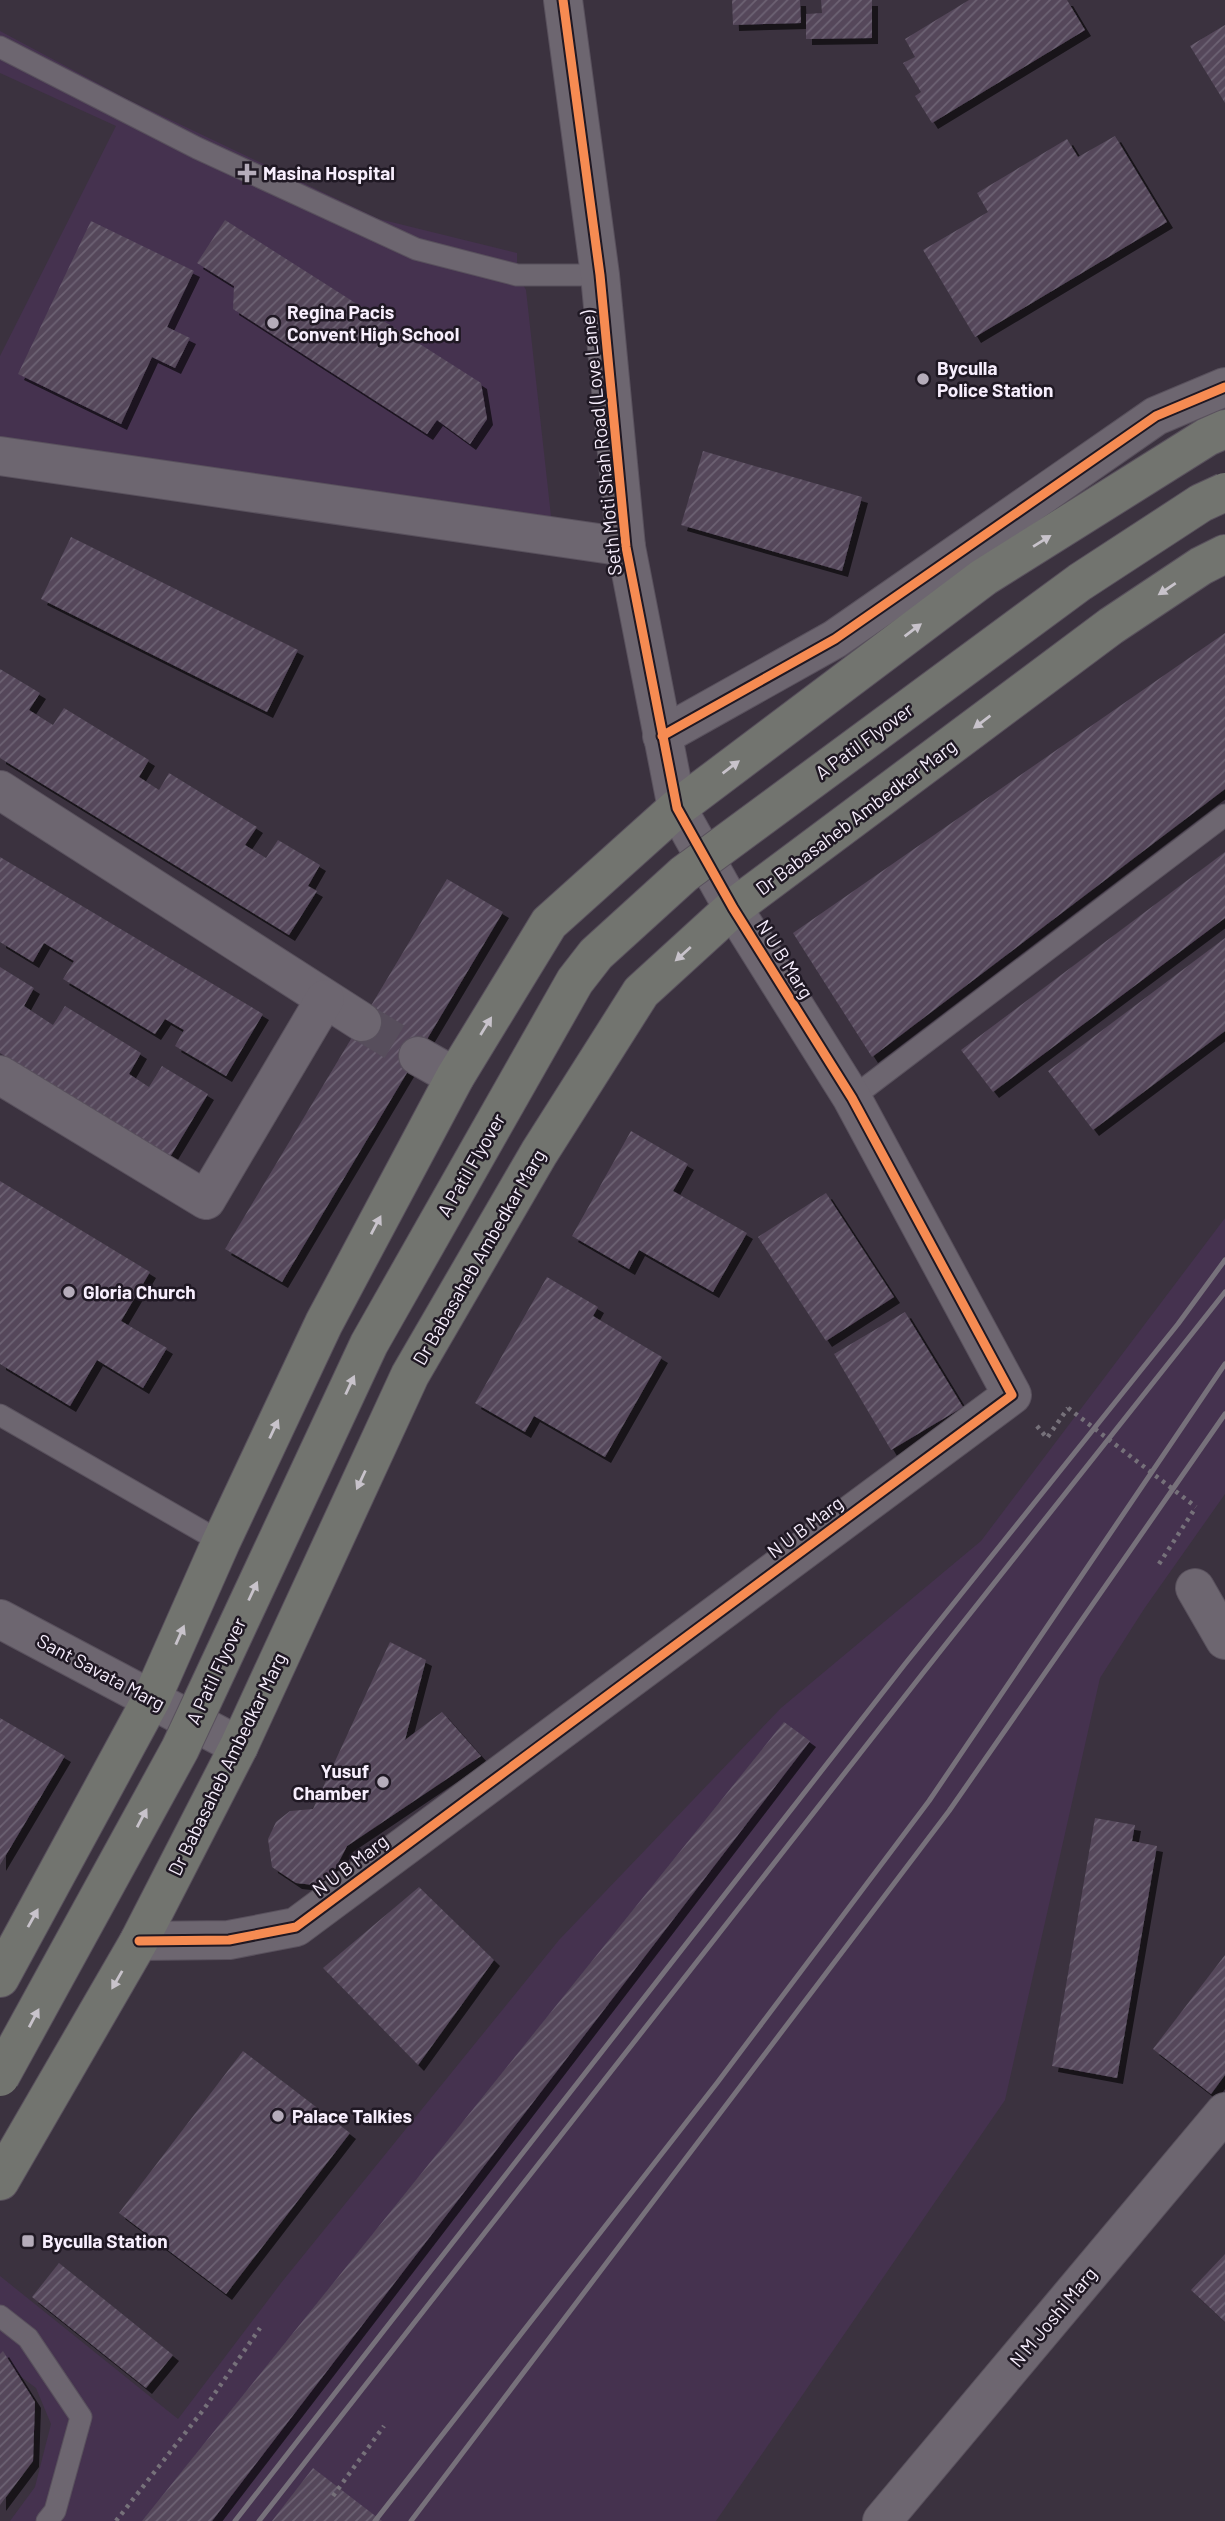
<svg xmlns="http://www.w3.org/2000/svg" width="1225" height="2521" viewBox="0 0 1225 2521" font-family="Barlow,sans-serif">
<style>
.built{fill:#45324f}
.building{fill:url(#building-hatch);filter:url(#shadow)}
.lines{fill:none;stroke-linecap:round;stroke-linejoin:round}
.street-tunnel{stroke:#574e5c;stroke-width:38;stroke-dasharray:38 19;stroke-linecap:butt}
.lane-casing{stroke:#59515d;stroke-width:23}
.street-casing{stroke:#59515d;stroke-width:40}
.secondary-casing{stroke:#59515d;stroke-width:40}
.highway-casing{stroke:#59515d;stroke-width:40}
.path{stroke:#76717a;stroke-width:4.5;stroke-dasharray:3.5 5;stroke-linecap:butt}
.lane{stroke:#6d6670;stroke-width:21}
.street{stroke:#6d6670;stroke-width:38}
.secondary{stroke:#6d6670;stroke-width:38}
.highway{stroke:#72746f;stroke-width:38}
.rail{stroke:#77717b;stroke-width:5}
.highway-bridge-casing{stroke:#59515d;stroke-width:40;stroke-linecap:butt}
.path-bridge{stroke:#76717a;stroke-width:4.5;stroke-dasharray:3.5 5;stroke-linecap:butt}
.highway-bridge{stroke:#72746f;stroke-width:38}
.cycleway-casing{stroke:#1f1823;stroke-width:13}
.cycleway{stroke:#f68b52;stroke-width:9}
.oneway{fill:#c8c3cb}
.poi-dot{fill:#b5acba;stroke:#1f1823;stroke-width:2.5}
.labels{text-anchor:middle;stroke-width:5;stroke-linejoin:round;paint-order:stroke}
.poi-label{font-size:19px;font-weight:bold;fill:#f7eefd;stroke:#1f1823;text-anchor:start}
.street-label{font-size:19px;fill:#f7eefd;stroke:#1f1823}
</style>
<defs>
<pattern id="building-hatch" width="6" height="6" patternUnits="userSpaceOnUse" patternTransform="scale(1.75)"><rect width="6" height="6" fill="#54475a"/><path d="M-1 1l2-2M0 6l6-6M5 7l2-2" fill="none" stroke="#6d6273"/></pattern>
<filter id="shadow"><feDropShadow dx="6" dy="6" stdDeviation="0" flood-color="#0009"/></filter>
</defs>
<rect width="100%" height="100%" fill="#3b323f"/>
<g class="built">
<path d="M0 31 129 100 379 219 517 253V274L526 290 552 525 0 443V356L116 126 0 73Z"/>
<path d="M1225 1218V1494L1144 1609 1100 1678 1005 2100 716 2521H10L35 2487 51 2424 36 2388 0 2361V2276L178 2419 281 2283 559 1940 781 1708 981 1541Z"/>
</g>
<g class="building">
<path d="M732 0H800L801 23 733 25Z"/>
<path d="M821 0H872V38L806 39V14L822 13Z"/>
<path d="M969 0H1067L1085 30 932 123 915 96 921 92 903 63 915 57 905 39Z"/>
<path d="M1225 25V103L1190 46Z"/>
<path d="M1115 136 1167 222 975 337 923 250 988 212 977 193 1067 139 1078 157Z"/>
<path d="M225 220 481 383 487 419 470 444 437 420 427 434 233 309 234 286 197 263Z"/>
<path d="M91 221 194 271 167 327 190 338 175 368 152 357 121 424 18 374Z"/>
<path d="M703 451 862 497 842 571 681 525Z"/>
<path d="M71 537 298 650 267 712 41 599Z"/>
<path d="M1225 633V789L872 1057 793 933Z"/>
<path d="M0 669 40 693 29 710 53 725 64 708 149 760 139 777 159 790 169 773 257 827 245 845 266 858 278 840 320 865 308 886 317 891 289 935 0 758Z"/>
<path d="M1225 852V918L993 1092 961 1050Z"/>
<path d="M0 857 263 1014 226 1076 175 1046 184 1030 165 1019 155 1034 63 979 74 961 44 943 33 962 0 942Z"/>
<path d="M447 879 503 912 282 1282 225 1249Z"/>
<path d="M1225 938V1031L1093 1130 1048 1071Z"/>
<path d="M0 967 34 988 24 1006 53 1025 65 1006 141 1053 129 1074 149 1087 162 1066 208 1094 170 1157 0 1053Z"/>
<path d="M631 1131 688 1164 673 1191 747 1233 713 1292 639 1250 629 1269 572 1236Z"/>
<path d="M0 1181 150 1272 121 1321 167 1348 143 1388 97 1360 70 1406 0 1364Z"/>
<path d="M826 1193 894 1297 826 1341 758 1237Z"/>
<path d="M547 1277 598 1307 593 1316 662 1357 605 1457 534 1416 525 1432 475 1403Z"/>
<path d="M905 1312 963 1407 891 1450 834 1354Z"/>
<path d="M390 1642 426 1660 405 1740 442 1712 481 1756 347 1846 332 1875 314 1885 296 1883 272 1867 268 1839 276 1822 290 1811 313 1809Z"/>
<path d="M0 1718 65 1756 0 1865Z"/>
<path d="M784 1722 810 1741 212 2521H142Z"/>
<path d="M1095 1818 1135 1825 1132 1841 1157 1846 1117 2078 1052 2066Z"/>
<path d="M419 1887 494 1960 418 2065 323 1968Z"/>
<path d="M1225 1955V2075L1211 2094 1153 2049Z"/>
<path d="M243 2051 350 2133 226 2294 119 2213Z"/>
<path d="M1225 2254V2322L1191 2290Z"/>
<path d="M59 2263 173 2355 146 2388 32 2297Z"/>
<path d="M3 2351 35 2402 33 2461 0 2505V2354Z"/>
<path d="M313 2468 382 2521H272Z"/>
</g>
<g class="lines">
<path class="street-tunnel" d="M362 1022 418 1056"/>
<g class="lane-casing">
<g id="lane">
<path d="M0 47 197 148 416 249 517 275H600"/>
<path d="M852 1098 1225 815"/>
<path d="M0 1415 221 1542"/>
<path d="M0 2316 28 2338 81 2417 55 2511 47 2521"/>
</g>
</g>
<g class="street-casing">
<g id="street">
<path d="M0 456 626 547"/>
<path d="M662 736 835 639 1156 416 1225 387"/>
<path d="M0 790 362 1022"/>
<path d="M418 1056 455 1077"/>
<path d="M0 1075 206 1200 325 999"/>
<path d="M1195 1588 1225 1640"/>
<path d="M139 1941 229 1940 296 1927 1012 1395 852 1098 733 908 677 808 626 547 600 275 563 0"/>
</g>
</g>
<g class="secondary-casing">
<g id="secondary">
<path d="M0 1619 239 1746"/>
<path d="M882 2521 1225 2112"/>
</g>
</g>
<g class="highway-casing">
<g id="highway">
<path d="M0 1978 152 1698 221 1542 324 1323 455 1077 549 923 677 808 984 577 1207 437 1225 429"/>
<path d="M0 2181 139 1941 239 1746 410 1375 539 1153 641 992 733 908 1111 626 1201 566 1225 554"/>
</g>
</g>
<g class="path">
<path d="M1037 1426 1047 1438 1068 1408"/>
<path d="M1159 1564 1196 1507"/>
<path d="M333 2496 384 2426"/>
<path d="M116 2521 204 2409 260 2328"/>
</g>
<use href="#lane" class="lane"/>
<use href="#street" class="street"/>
<use href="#secondary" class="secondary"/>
<use href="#highway" class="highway"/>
<g class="rail">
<path d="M235 2521 905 1664 1178 1324 1225 1260"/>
<path d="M259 2521 923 1673 1225 1292"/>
<path d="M375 2521 717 2083 929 1801 1225 1364"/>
<path d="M411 2521 949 1811 1225 1414"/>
</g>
<g class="highway-bridge-casing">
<path id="highway-bridge" d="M0 2077 180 1749 369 1344 575 981 596 954 684 874 1080 582 1201 503 1225 492"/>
</g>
<path class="path-bridge" d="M1068 1408 1196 1507"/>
<use href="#highway-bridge" class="highway-bridge"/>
<g class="cycleway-casing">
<g id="cycleway">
<path d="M662 736 835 639 1156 416 1225 387"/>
<path d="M139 1941 229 1940 296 1927 1012 1395 852 1098 733 908 677 808 626 547 600 275 563 0"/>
</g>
</g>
<use href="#cycleway" class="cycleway"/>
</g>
<defs><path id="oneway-solid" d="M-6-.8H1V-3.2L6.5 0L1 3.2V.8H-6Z" transform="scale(1.75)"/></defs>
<g class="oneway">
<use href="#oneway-solid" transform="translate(1042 541) rotate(-32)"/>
<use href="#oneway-solid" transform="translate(1167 589) rotate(146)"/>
<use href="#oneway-solid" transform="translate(913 630) rotate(-37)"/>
<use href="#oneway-solid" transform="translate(982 722) rotate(143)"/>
<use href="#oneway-solid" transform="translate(731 767) rotate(-37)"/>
<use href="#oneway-solid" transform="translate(683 954) rotate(138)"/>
<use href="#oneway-solid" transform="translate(486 1026) rotate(-58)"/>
<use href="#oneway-solid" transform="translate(376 1225) rotate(-62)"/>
<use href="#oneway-solid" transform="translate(350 1385) rotate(-65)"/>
<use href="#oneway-solid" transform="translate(274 1429) rotate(-65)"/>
<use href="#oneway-solid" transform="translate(361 1480) rotate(115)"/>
<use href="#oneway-solid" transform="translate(253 1591) rotate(-65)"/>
<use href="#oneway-solid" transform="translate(180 1635) rotate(-66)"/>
<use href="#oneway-solid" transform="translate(142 1818) rotate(-62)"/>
<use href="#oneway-solid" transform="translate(33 1918) rotate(-61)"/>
<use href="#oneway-solid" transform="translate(117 1980) rotate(120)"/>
<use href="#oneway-solid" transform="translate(34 2018) rotate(-62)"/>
</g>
<g class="poi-dot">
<path d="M243.5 162.5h7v7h7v7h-7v7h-7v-7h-7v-7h7z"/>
<circle cx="273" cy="323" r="7"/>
<circle cx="923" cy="379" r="7"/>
<circle cx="69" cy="1292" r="7"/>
<circle cx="383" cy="1782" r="7"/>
<circle cx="278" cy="2116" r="7"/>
<rect x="21" y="2234" width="14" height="14" rx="3.5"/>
</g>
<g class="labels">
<g class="poi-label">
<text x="263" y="180">Masina Hospital</text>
<text x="287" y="319">Regina Pacis<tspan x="287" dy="22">Convent High School</tspan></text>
<text x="937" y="375">Byculla<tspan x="937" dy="22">Police Station</tspan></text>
<text x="83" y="1299">Gloria Church</text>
<text x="369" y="1778" text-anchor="end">Yusuf<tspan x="369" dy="22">Chamber</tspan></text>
<text x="292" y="2123">Palace Talkies</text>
<text x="42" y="2248">Byculla Station</text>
</g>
<g class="street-label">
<text transform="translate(601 443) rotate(-96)" y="7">Seth Moti Shah Road (Love Lane)</text>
<text transform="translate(864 741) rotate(-36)" y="7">A Patil Flyover</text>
<text transform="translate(856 817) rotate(-37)" y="7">Dr Babasaheb Ambedkar Marg</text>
<text transform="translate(785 959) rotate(58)" y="7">N U B Marg</text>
<text transform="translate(471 1165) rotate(-60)" y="7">A Patil Flyover</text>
<text transform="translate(479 1257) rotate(-60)" y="7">Dr Babasaheb Ambedkar Marg</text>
<text transform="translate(805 1527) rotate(-37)" y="7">N U B Marg</text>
<text transform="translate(216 1671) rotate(-65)" y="7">A Patil Flyover</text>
<text transform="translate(101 1672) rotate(28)" y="7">Sant Savata Marg</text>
<text transform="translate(227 1764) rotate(-64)" y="7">Dr Babasaheb Ambedkar Marg</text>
<text transform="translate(350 1865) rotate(-37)" y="7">N U B Marg</text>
<text transform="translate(1053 2317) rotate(-50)" y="7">N M Joshi Marg</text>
</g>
</g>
</svg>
